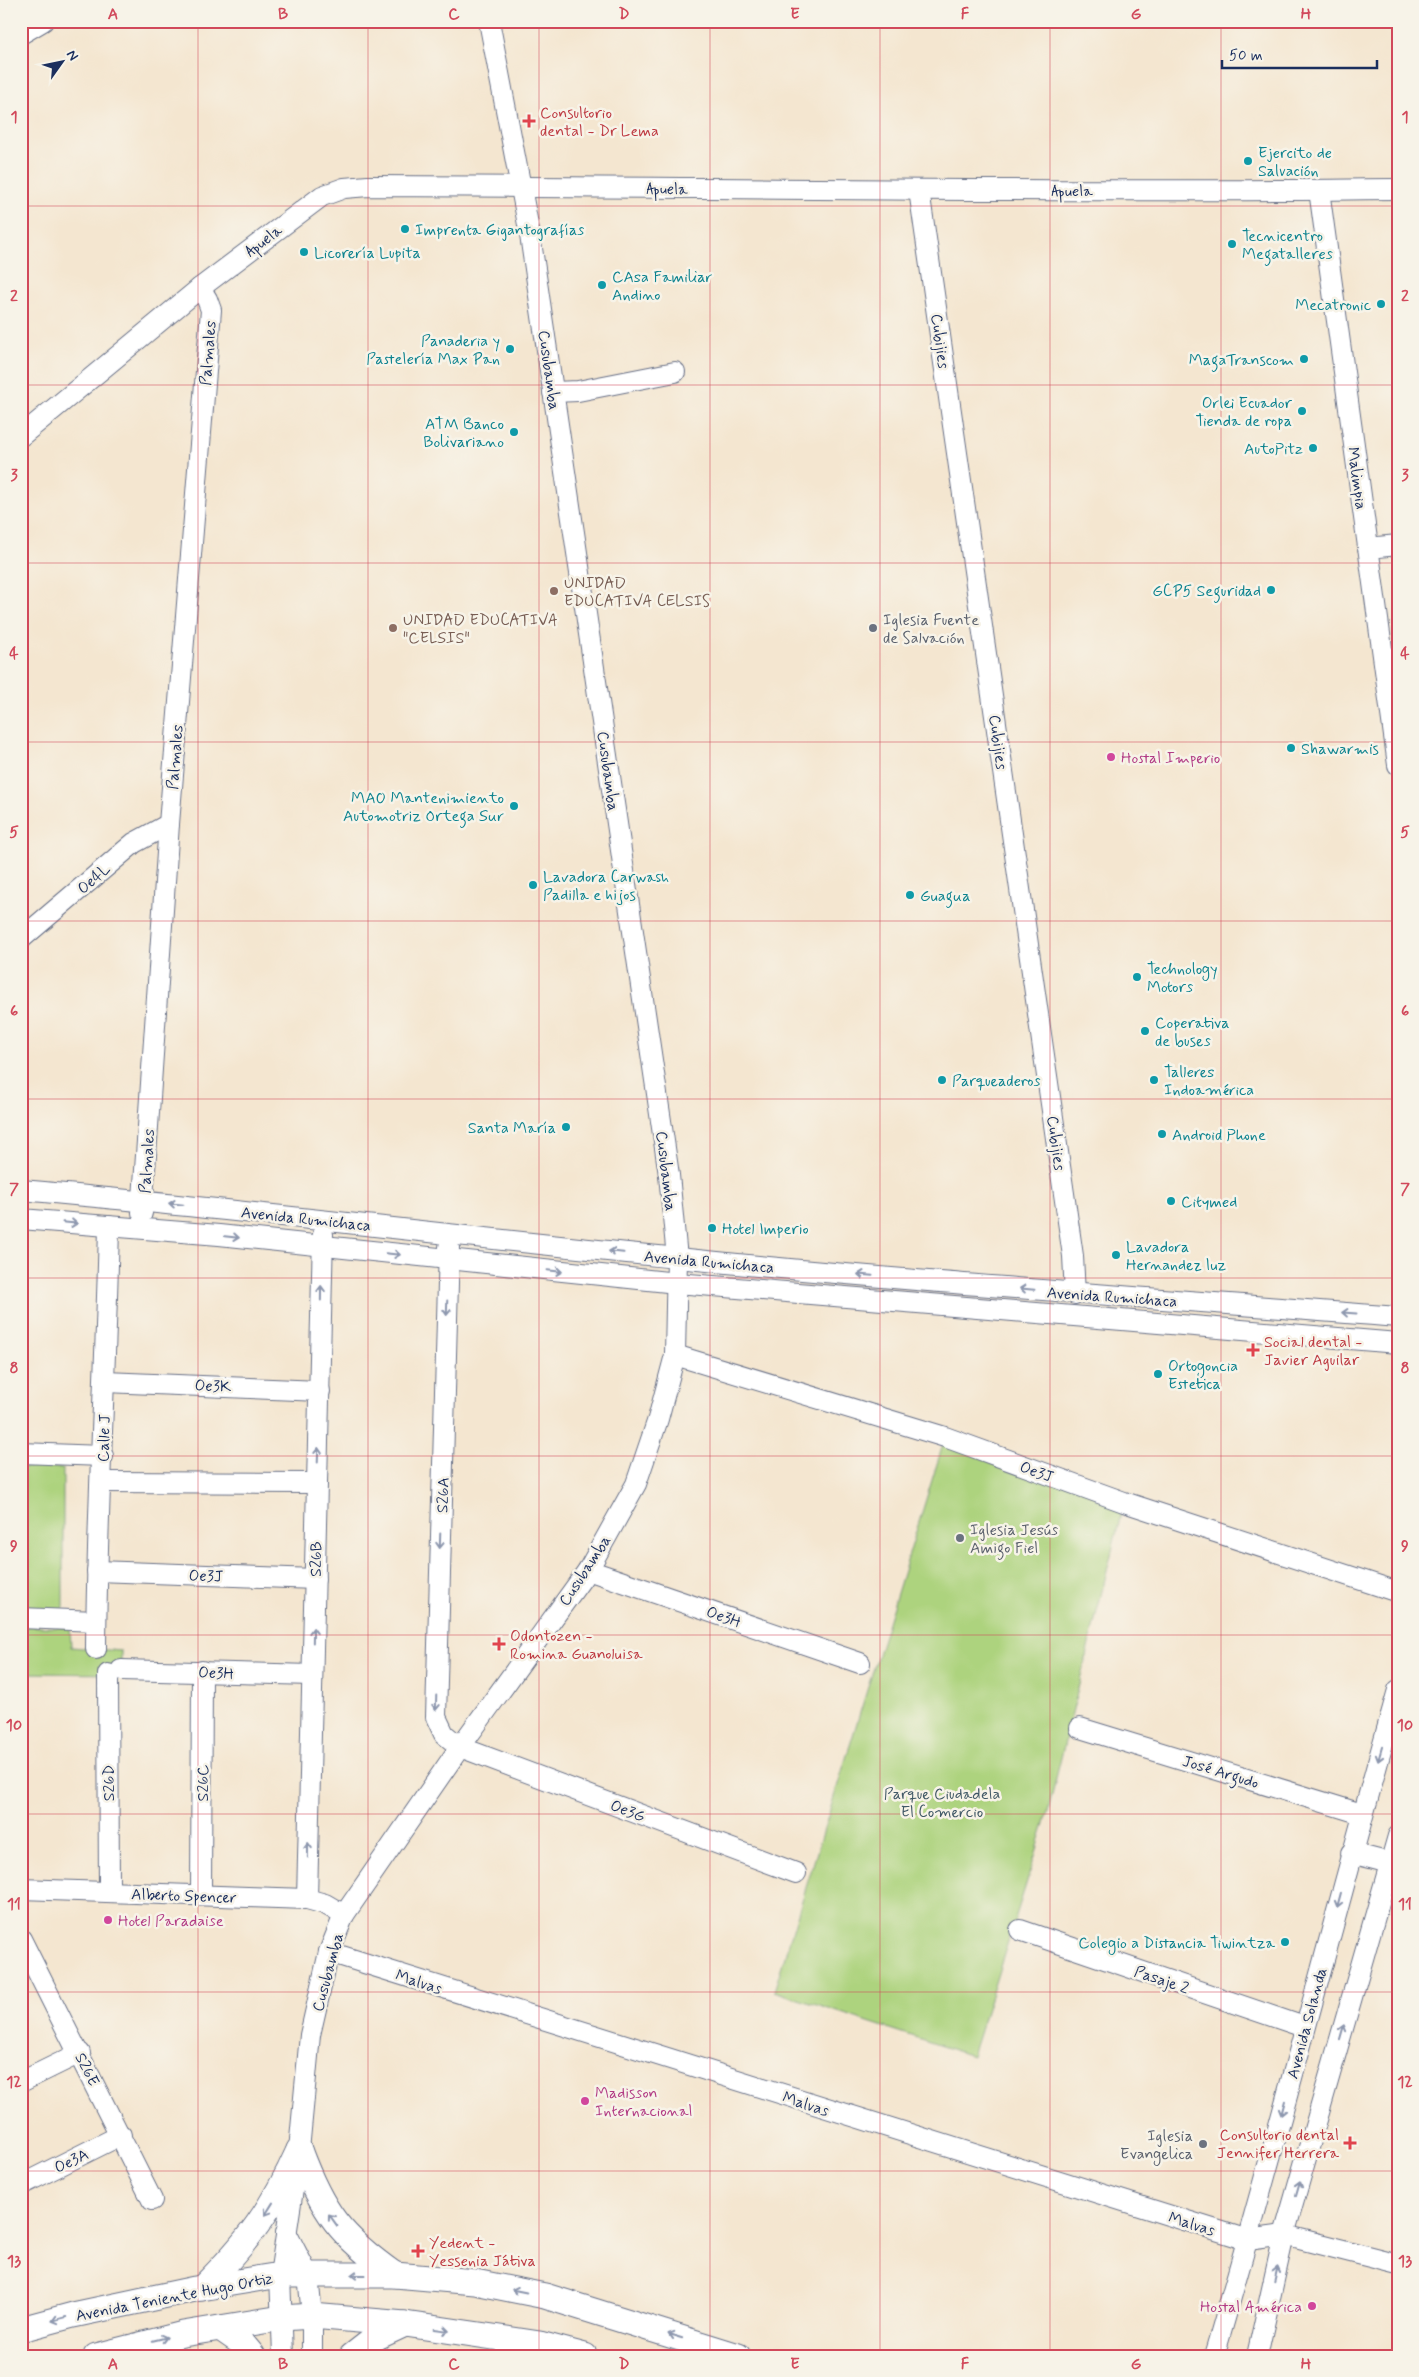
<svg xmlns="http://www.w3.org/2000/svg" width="1419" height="2377" viewBox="0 0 1419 2377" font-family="Mynerve,sans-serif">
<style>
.green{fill:#add37e;stroke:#64816e}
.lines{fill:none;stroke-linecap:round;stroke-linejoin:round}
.minor-casing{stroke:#676f86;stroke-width:22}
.major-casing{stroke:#676f86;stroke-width:27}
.minor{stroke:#fff;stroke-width:20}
.major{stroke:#fff;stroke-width:25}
.oneway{stroke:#8d97ae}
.grid{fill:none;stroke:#d1495b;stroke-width:1;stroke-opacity:0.55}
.health-dot{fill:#e0444e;stroke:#f7f3e8;stroke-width:2}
.culture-dot{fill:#0f9aa8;stroke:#f7f3e8;stroke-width:2}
.education-dot{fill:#8d6e63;stroke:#f7f3e8;stroke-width:2}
.worship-dot{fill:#6b7280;stroke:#f7f3e8;stroke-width:2}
.hotel-dot{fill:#d1479c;stroke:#f7f3e8;stroke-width:2}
.labels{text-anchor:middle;stroke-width:5;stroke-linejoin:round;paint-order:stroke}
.health-label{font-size:16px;fill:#be3a42;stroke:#f7f3e8;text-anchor:start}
.culture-label{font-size:16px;fill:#0d838f;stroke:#f7f3e8;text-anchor:start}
.street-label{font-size:16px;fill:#1b2f5e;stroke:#f7f3e8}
.education-label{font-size:16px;fill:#785e54;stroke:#f7f3e8;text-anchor:start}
.worship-label{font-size:16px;fill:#5b616d;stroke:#f7f3e8;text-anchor:start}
.hotel-label{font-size:16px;fill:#b23c85;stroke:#f7f3e8;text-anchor:start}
.park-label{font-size:16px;fill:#405866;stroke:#f7f3e8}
.neatline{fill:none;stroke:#d1495b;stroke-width:2}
.grid-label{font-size:16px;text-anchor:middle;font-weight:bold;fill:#d1495b}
</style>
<rect width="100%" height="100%" fill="#f7f3e8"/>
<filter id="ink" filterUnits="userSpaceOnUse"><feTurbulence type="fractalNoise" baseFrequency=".02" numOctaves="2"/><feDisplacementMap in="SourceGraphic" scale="10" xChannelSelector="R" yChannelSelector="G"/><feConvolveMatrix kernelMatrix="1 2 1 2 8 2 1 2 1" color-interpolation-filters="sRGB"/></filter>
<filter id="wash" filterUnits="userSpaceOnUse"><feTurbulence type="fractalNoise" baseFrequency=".0096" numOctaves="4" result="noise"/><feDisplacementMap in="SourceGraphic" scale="20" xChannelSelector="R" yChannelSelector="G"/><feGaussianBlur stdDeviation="1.12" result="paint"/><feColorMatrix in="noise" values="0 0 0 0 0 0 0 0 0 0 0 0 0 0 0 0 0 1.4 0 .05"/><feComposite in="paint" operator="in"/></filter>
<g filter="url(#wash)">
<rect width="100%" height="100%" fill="#f4e6d0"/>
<g class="green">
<path d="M945 1438 1124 1502 1044 1827 972 2056 774 1991Z"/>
<path d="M21 1467 63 1468V1612L21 1610Z"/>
<path d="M21 1626 70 1628 71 1647 121 1651V1674L21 1673Z"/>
</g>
</g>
<g filter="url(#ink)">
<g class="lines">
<g class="minor-casing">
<g id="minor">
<path d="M21 34 43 21"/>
<path d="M919 190 1073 1256 1075 1294"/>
<path d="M1319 190 1398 765"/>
<path d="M553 392 578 391 675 372"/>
<path d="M21 436 200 288 322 196 344 188 368 186C711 187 1055 193 1398 189"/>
<path d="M1368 548 1398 545"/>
<path d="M21 939 134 843 169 824"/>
<path d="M21 1190C240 1209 459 1237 678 1258 917 1283 1158 1298 1398 1317"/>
<path d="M142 1213 169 824 211 310 207 299 200 288"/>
<path d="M21 1219 219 1235 677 1283 1398 1343"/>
<path d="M449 1247 436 1717 444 1734 460 1747 796 1873"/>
<path d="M675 1355 945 1437 1124 1502 1398 1592"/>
<path d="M105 1382 320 1391"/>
<path d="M21 1453 103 1456"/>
<path d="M101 1482 317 1483"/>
<path d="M588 1570 860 1663"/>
<path d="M97 1571 315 1579"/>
<path d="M21 1618 96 1621"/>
<path d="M96 1649C97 1508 106 1367 109 1226"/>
<path d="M121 1670 312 1675"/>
<path d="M108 1674 109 1892"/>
<path d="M1080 1728 1362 1814"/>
<path d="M1351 1853 1398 1865"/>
<path d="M21 1889 307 1899 325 1904 344 1915"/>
<path d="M201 1895 202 1671"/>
<path d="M307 1899 323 1234"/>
<path d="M1020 1930 1304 2027"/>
<path d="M21 1939 152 2200"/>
<path d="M329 1952 1248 2240 1284 2235 1398 2264"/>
<path d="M21 2082 80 2053"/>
<path d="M21 2185 121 2135"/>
<path d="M286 2232 308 2275 312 2316V2356"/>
<path d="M283 2356 280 2275 299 2150 310 2035 329 1952 344 1915 460 1747 588 1570 636 1484 658 1419 675 1355 677 1258 669 1175 530 235 489 21"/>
<path d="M1214 2356C1279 2135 1335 1912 1398 1690"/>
<path d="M1257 2356 1284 2235 1398 1836"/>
</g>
</g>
<g class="major-casing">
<g id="major">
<path d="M299 2150C322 2212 341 2237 395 2275"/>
<path d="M202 2288C248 2242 272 2210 299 2150"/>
<path d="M220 2328 243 2344 253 2356"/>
<path d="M21 2329 73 2315 195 2289 280 2275H395L475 2282 545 2296 738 2356"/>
<path d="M96 2356 183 2334 282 2318 312 2316 405 2324 540 2344 585 2356"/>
<path d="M352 2356 375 2338 405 2324"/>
</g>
</g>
<use href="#minor" class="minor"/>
<use href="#major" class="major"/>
</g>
<defs><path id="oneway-shaft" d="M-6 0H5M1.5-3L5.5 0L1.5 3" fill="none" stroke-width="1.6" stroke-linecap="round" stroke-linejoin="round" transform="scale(1.25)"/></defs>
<g class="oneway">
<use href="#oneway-shaft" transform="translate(176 1204) rotate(-174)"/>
<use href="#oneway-shaft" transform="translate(70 1223) rotate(5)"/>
<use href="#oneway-shaft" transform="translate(232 1237) rotate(6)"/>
<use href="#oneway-shaft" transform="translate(616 1252) rotate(-174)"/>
<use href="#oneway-shaft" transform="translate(393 1254) rotate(6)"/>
<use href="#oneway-shaft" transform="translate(555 1271) rotate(6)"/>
<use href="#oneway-shaft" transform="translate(865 1275) rotate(-175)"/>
<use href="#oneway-shaft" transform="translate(1027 1289) rotate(-175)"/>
<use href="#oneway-shaft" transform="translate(321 1293) rotate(-89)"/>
<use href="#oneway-shaft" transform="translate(447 1308) rotate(92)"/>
<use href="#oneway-shaft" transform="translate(1349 1313) rotate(-176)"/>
<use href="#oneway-shaft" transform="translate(318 1455) rotate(-88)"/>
<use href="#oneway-shaft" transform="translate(440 1541) rotate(92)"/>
<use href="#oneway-shaft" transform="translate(313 1635) rotate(-89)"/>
<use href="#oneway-shaft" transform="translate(436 1703) rotate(92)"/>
<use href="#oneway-shaft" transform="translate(1380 1754) rotate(106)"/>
<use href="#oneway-shaft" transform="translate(308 1850) rotate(-89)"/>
<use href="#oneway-shaft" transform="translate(1339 1900) rotate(105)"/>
<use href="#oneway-shaft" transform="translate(1342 2032) rotate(-74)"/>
<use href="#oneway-shaft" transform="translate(1283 2108) rotate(105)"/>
<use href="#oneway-shaft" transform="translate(1298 2188) rotate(-74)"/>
<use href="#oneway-shaft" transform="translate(269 2209) rotate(122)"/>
<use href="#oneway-shaft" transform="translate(333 2220) rotate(-126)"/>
<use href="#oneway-shaft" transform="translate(1276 2274) rotate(-77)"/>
<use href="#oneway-shaft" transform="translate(358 2275) rotate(-180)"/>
<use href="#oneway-shaft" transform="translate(519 2291) rotate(-169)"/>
<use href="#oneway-shaft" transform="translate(59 2319) rotate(165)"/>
<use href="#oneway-shaft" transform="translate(442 2330) rotate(8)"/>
<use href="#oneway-shaft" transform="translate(675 2336) rotate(-163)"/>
<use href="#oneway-shaft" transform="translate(160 2339) rotate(-13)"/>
</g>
</g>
<path class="grid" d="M198 21V2356M368 21V2356M539 21V2356M710 21V2356M880 21V2356M1050 21V2356M1221 21V2356M21 206H1398M21 385H1398M21 563H1398M21 742H1398M21 921H1398M21 1099H1398M21 1278H1398M21 1456H1398M21 1635H1398M21 1814H1398M21 1992H1398M21 2171H1398"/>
<g class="health-dot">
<path d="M526.5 113.5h5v5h5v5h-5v5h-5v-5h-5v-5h5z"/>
<path d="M1250.5 1342.5h5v5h5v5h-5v5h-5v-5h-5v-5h5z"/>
<path d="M496.5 1636.5h5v5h5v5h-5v5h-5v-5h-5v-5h5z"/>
<path d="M1347.5 2135.5h5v5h5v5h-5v5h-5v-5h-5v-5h5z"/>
<path d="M415.5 2243.5h5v5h5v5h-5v5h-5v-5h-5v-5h5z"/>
</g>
<g class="culture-dot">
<circle cx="1248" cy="161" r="5"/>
<circle cx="405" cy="229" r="5"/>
<circle cx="1232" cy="244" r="5"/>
<circle cx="304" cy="252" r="5"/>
<circle cx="602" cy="285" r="5"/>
<circle cx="1381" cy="304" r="5"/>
<circle cx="510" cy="349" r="5"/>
<circle cx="1304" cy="359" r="5"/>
<circle cx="1302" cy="411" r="5"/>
<circle cx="514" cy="432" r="5"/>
<circle cx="1313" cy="448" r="5"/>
<circle cx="1271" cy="590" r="5"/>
<circle cx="1291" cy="748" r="5"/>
<circle cx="514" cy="806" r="5"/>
<circle cx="533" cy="885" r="5"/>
<circle cx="910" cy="895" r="5"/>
<circle cx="1137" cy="977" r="5"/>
<circle cx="1145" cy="1031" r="5"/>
<circle cx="942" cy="1080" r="5"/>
<circle cx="1154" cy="1080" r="5"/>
<circle cx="566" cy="1127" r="5"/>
<circle cx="1162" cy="1134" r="5"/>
<circle cx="1171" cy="1201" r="5"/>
<circle cx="712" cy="1228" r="5"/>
<circle cx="1116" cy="1255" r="5"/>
<circle cx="1158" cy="1374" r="5"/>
<circle cx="1285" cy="1942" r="5"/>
</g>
<g class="education-dot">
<circle cx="554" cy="591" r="5"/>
<circle cx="393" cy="628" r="5"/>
</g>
<g class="worship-dot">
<circle cx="873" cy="628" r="5"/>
<circle cx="960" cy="1538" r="5"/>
<circle cx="1203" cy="2144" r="5"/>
</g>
<g class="hotel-dot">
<circle cx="1111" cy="757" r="5"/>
<circle cx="108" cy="1920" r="5"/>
<circle cx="585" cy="2101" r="5"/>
<circle cx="1312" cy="2306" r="5"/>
</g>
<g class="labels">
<g class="health-label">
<text x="540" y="118">Consultorio<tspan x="540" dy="18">dental - Dr Lema</tspan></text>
<text x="1264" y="1347">Social dental -<tspan x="1264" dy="18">Javier Aguilar</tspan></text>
<text x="510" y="1641">Odontozen -<tspan x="510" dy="18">Romina Guanoluisa</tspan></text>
<text x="1339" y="2140" text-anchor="end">Consultorio dental<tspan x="1339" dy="18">Jennifer Herrera</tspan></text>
<text x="429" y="2248">Yedent -<tspan x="429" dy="18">Yessenia Játiva</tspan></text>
</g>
<g class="culture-label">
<text x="1258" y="158">Ejercito de<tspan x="1258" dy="18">Salvación</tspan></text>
<text x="415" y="235">Imprenta Gigantografías</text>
<text x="1242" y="241">Tecnicentro<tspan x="1242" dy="18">Megatalleres</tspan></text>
<text x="314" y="258">Licorería Lupita</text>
<text x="612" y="282">CAsa Familiar<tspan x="612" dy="18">Andino</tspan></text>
<text x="1371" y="310" text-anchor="end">Mecatronic</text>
<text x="500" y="346" text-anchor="end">Panaderia y<tspan x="500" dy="18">Pastelería Max Pan</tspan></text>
<text x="1294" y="365" text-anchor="end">MagaTranscom</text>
<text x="1292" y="408" text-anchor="end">Orlei Ecuador<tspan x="1292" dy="18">Tienda de ropa</tspan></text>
<text x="504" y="429" text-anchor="end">ATM Banco<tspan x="504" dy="18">Bolivariano</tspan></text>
<text x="1303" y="454" text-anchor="end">AutoPitz</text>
<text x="1261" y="596" text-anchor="end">GCP5 Seguridad</text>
<text x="1301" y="754">Shawarmis</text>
<text x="504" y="803" text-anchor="end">MAO Mantenimiento<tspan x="504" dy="18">Automotriz Ortega Sur</tspan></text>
<text x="543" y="882">Lavadora Carwash<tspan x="543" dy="18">Padilla e hijos</tspan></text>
<text x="920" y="901">Guagua</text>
<text x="1147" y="974">Technology<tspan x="1147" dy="18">Motors</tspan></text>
<text x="1155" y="1028">Coperativa<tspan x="1155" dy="18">de buses</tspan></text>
<text x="1164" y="1077">Talleres<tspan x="1164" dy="18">Indoamérica</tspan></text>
<text x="952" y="1086">Parqueaderos</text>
<text x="556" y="1133" text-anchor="end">Santa María</text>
<text x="1172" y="1140">Android Phone</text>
<text x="1181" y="1207">Citymed</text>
<text x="722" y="1234">Hotel Imperio</text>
<text x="1126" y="1252">Lavadora<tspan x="1126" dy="18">Hernandez luz</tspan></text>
<text x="1168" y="1371">Ortogoncia<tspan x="1168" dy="18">Estetica</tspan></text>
<text x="1275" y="1948" text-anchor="end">Colegio a Distancia Tiwintza</text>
</g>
<g class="street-label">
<text transform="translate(667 188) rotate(1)" y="6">Apuela</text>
<text x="1072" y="196">Apuela</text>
<text transform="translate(263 240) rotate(-37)" y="6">Apuela</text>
<text transform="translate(941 341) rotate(82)" y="6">Cubijies</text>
<text transform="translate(207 353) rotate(-85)" y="6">Palmales</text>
<text transform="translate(550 370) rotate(82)" y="6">Cusubamba</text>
<text transform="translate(1358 478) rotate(82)" y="6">Malimpia</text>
<text transform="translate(999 742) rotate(82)" y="6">Cubijies</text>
<text transform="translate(174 757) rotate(-85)" y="6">Palmales</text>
<text transform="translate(609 771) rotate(82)" y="6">Cusubamba</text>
<text transform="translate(93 878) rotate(-41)" y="6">Oe4L</text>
<text transform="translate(1057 1143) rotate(82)" y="6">Cubijies</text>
<text transform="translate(146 1161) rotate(-86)" y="6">Palmales</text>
<text transform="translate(667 1171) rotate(83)" y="6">Cusubamba</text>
<text transform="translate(306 1218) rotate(6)" y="6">Avenida Rumichaca</text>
<text transform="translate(709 1261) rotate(5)" y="6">Avenida Rumichaca</text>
<text transform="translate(1112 1296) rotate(4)" y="6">Avenida Rumichaca</text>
<text transform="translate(213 1385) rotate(2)" y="6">Oe3K</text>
<text transform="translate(103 1438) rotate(-88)" y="6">Calle J</text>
<text transform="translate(1037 1471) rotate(20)" y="6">Oe3J</text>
<text transform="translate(442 1495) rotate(-88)" y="6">S26A</text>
<text transform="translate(315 1559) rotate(-89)" y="6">S26B</text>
<text transform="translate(584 1570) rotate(-57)" y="6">Cusubamba</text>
<text transform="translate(206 1575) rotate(2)" y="6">Oe3J</text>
<text transform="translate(724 1616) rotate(19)" y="6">Oe3H</text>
<text transform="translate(216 1672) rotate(2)" y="6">Oe3H</text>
<text transform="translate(1221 1771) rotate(17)" y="6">José Argudo</text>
<text transform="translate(108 1783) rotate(-90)" y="6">S26D</text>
<text transform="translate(202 1783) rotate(-90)" y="6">S26C</text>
<text transform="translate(628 1810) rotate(21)" y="6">Oe3G</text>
<text transform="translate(184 1895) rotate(2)" y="6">Alberto Spencer</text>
<text transform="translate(327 1972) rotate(-75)" y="6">Cusubamba</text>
<text transform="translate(1162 1979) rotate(19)" y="6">Pasaje 2</text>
<text transform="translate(419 1981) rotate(18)" y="6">Malvas</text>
<text transform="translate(1306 2023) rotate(-75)" y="6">Avenida Solanda</text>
<text transform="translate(88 2069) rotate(63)" y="6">S26E</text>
<text transform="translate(806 2103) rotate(18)" y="6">Malvas</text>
<text transform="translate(71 2160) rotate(-26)" y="6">Oe3A</text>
<text transform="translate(1192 2223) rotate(17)" y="6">Malvas</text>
<text transform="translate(174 2296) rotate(-11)" y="6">Avenida Teniente Hugo Ortiz</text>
</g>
<g class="education-label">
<text x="564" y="588">UNIDAD<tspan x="564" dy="18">EDUCATIVA CELSIS</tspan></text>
<text x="403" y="625">UNIDAD EDUCATIVA<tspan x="403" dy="18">"CELSIS"</tspan></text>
</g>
<g class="worship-label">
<text x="883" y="625">Iglesia Fuente<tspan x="883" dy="18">de Salvación</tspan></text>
<text x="970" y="1535">Iglesia Jesús<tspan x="970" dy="18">Amigo Fiel</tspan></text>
<text x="1193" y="2141" text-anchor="end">Iglesia<tspan x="1193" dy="18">Evangelica</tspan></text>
</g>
<g class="hotel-label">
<text x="1121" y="763">Hostal Imperio</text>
<text x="118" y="1926">Hotel Paradaise</text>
<text x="595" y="2098">Madisson<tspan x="595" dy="18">Internacional</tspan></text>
<text x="1302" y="2312" text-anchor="end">Hostal América</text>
</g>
<g class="park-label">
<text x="942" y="1799">Parque Ciudadela<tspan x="942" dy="18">El Comercio</tspan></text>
</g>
</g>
<rect width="1419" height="2377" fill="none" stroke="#f7f3e8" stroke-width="55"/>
<g transform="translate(62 62) rotate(57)" stroke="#f7f3e8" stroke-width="4" paint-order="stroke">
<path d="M0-4L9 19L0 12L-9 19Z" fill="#1b2f5e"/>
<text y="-8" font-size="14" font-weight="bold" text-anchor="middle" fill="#1b2f5e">N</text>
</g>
<path d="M1222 60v8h155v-8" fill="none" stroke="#1b2f5e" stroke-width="2.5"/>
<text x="1229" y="60" font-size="15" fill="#1b2f5e" stroke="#f7f3e8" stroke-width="4" paint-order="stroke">50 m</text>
<rect x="28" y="28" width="1364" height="2322" class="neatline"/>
<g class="grid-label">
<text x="113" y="19">A</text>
<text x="283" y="19">B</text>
<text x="454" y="19">C</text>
<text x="624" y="19">D</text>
<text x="795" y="19">E</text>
<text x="965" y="19">F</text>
<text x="1136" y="19">G</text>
<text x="1306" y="19">H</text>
<text x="14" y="122">1</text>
<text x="1405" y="122">1</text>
<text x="14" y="301">2</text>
<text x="1405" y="301">2</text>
<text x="14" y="480">3</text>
<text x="1405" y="480">3</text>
<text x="14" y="658">4</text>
<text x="1405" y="658">4</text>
<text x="14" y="837">5</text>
<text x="1405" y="837">5</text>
<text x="14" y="1016">6</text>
<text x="1405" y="1016">6</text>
<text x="14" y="1194">7</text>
<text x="1405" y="1194">7</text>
<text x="14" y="1373">8</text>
<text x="1405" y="1373">8</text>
<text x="14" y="1551">9</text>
<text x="1405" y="1551">9</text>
<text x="14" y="1730">10</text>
<text x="1405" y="1730">10</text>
<text x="14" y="1909">11</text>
<text x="1405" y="1909">11</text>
<text x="14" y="2087">12</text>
<text x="1405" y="2087">12</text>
<text x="14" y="2266">13</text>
<text x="1405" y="2266">13</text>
<text x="113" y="2369">A</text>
<text x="283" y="2369">B</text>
<text x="454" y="2369">C</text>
<text x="624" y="2369">D</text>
<text x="795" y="2369">E</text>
<text x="965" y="2369">F</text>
<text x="1136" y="2369">G</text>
<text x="1306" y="2369">H</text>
</g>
</svg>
